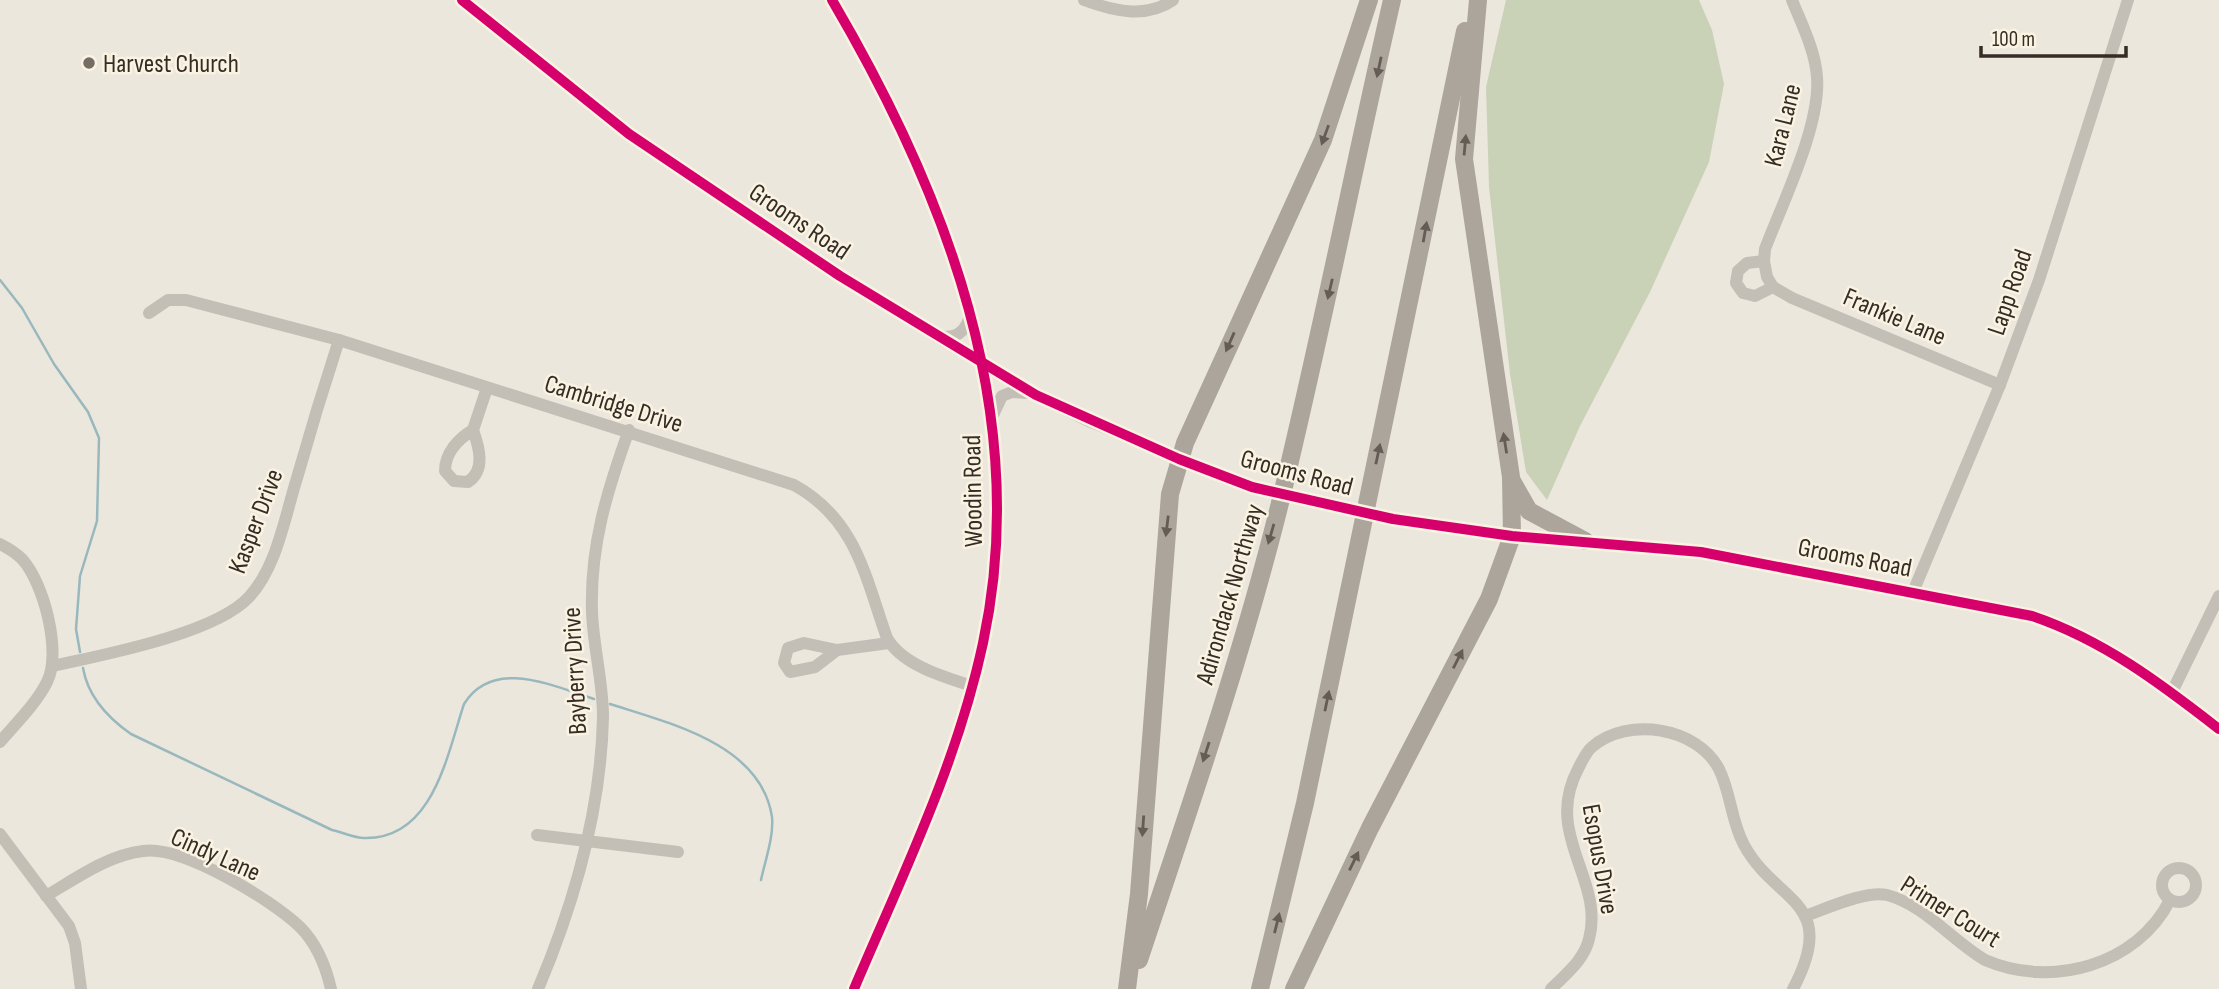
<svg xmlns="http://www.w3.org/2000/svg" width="2219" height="989" viewBox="0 0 2219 989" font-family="'Sofia Sans Condensed',sans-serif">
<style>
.green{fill:#c9d2b6}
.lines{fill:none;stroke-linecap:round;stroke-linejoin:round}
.stream{stroke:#98b8bd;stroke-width:2.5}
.minor{stroke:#c4bfb6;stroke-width:12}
.highway{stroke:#aba59c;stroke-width:18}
.minor-bridge{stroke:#c4bfb6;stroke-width:12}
.cycleway-casing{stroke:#faf3e2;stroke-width:15}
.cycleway{stroke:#d6006c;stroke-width:10}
.oneway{fill:#645c55}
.poi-dot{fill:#746d65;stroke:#faf3e2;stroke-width:2.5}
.labels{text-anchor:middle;stroke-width:5;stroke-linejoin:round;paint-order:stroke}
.poi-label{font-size:26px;fill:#342c25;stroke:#faf3e2;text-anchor:start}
.street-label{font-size:26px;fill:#342c25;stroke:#faf3e2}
</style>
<rect width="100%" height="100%" fill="#ece7dc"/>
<path class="green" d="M1506 0H1699L1712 30 1724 84 1709 162 1650 292 1580 426 1547 500 1526 472 1510 374 1489 187 1486 87Z"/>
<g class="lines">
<g class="stream">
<path d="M0 280 22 308 54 364 88 412 99 438 97 521 80 576 76 629 80 652"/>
<path d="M83 668C88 697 108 718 131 734L332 830C342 832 354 838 364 838 433 840 447 755 464 704 493 657 553 686 594 699"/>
<path d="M610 704C669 723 761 744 772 817 774 836 765 861 761 880"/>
</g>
<g class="minor">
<path d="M462 0 629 134 840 276 936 336 1036 395 1091 422 1252 487"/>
<path d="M832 0C946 194 1032 415 983 643 957 764 902 876 854 989"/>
<path d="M1084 0C1113 11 1146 19 1173 0"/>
<path d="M1764 261 1765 249C1782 204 1821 125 1817 77 1815 50 1802 25 1792 0"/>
<path d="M1764 261 1767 277 1773 287 1755 296 1743 293 1736 283 1738 271 1747 263Z"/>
<path d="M1773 287 1792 298 2000 385"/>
<path d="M149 313 168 300H186L339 340 794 485C856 519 865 576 887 638 902 665 944 677 972 686"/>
<path d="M938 336C958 340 967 330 971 312"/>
<path d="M994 413 1002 396 1012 392 1029 393"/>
<path d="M473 430C479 447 486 470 468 482L454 481 445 471C445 453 458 439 473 430Z"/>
<path d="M473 430 487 388"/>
<path d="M1393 519 1512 536 1701 552 2032 616C2103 640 2160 683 2219 729"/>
<path d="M0 544C8 548 16 553 22 559 44 583 62 653 47 682 36 704 16 723 0 742"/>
<path d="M1913 592 2000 385 2039 280 2128 0"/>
<path d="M804 643 837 650 815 667 790 672 784 663 788 648Z"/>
<path d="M837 650 889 643"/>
<path d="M53 666C102 655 215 634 249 597 277 567 285 516 297 478 310 432 324 386 339 340"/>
<path d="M2172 692 2219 596"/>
<path d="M0 834 69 926 75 943 81 989"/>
<path d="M537 835 678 852"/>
<circle cx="2179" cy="885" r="17"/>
<path d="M46 896C75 879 108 855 143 851 182 845 272 900 300 927 316 943 326 967 331 989"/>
<path d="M1805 916C1825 909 1867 890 1887 895 1925 905 1952 941 1985 960 2052 989 2137 965 2170 900"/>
<path d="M538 989C574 904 601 810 603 717 603 681 593 646 592 611 590 546 607 491 629 430"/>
<path d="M1551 989C1566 974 1584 960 1589 939 1605 880 1543 835 1578 769 1582 761 1586 752 1592 747 1628 716 1697 727 1719 769 1731 793 1731 821 1744 845 1776 904 1840 900 1793 989"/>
</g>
<g class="highway">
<path d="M1512 481 1529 511 1585 541"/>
<path d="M1139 960C1188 812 1240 662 1278 511 1320 341 1353 170 1392 0"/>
<path d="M1127 989 1139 894 1170 494 1185 443 1323 140 1369 0"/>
<path d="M1260 989 1305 803 1465 31"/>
<path d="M1294 989 1370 828 1489 599 1512 536 1511 477 1464 159 1478 0"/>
</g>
<path class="minor-bridge" d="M1252 487 1393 519"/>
<g class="cycleway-casing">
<g id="cycleway">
<path d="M462 0 629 134 840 276 1036 395 1179 459 1252 487 1393 519 1512 536 1701 552 2032 616C2103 640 2160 683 2219 729"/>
<path d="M832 0C946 194 1032 415 983 643 957 764 902 876 854 989"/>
</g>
</g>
<use href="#cycleway" class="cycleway"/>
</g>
<defs><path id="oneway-solid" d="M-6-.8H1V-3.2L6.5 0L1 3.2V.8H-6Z" transform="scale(1.75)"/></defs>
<g class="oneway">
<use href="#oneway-solid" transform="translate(1379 67) rotate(102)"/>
<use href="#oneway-solid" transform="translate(1325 135) rotate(110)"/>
<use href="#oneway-solid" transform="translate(1465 145) rotate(-85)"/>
<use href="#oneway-solid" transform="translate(1425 232) rotate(-80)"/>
<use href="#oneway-solid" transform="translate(1330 289) rotate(103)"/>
<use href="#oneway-solid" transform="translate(1230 342) rotate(114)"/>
<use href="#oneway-solid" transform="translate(1505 443) rotate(-99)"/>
<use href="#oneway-solid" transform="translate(1378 454) rotate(-78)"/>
<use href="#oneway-solid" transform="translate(1167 526) rotate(97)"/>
<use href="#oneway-solid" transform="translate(1271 534) rotate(106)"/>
<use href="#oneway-solid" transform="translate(1458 659) rotate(-63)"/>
<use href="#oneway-solid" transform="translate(1327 701) rotate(-78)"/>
<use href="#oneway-solid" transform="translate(1206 752) rotate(108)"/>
<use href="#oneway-solid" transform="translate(1143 826) rotate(94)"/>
<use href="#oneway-solid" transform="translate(1354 861) rotate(-64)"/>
<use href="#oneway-solid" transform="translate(1277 923) rotate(-76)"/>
</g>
<circle class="poi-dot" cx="89" cy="63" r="7"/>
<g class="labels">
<g class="poi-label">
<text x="103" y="72">Harvest Church</text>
</g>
<g class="street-label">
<text transform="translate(1782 125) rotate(-76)" y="9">Kara Lane</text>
<text transform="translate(800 221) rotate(34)" y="9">Grooms Road</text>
<text transform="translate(2009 292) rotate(-71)" y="9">Lapp Road</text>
<text transform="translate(1895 316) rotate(23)" y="9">Frankie Lane</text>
<text transform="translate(614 403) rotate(17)" y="9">Cambridge Drive</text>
<text transform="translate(1297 472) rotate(15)" y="9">Grooms Road</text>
<text transform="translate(972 491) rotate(-91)" y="9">Woodin Road</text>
<text transform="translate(255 521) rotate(-69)" y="9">Kasper Drive</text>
<text transform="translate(1855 557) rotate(11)" y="9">Grooms Road</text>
<text transform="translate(1229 594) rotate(-74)" y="9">Adirondack Northway</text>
<text transform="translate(574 671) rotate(-93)" y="9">Bayberry Drive</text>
<text transform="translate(216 854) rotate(24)" y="9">Cindy Lane</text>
<text transform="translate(1601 859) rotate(80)" y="9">Esopus Drive</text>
<text transform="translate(1951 911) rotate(32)" y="9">Primer Court</text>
</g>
</g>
<path d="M1981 46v10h145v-10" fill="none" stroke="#342c25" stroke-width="3.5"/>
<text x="1992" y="46" font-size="21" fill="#342c25" stroke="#faf3e2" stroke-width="5" paint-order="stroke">100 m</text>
</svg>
